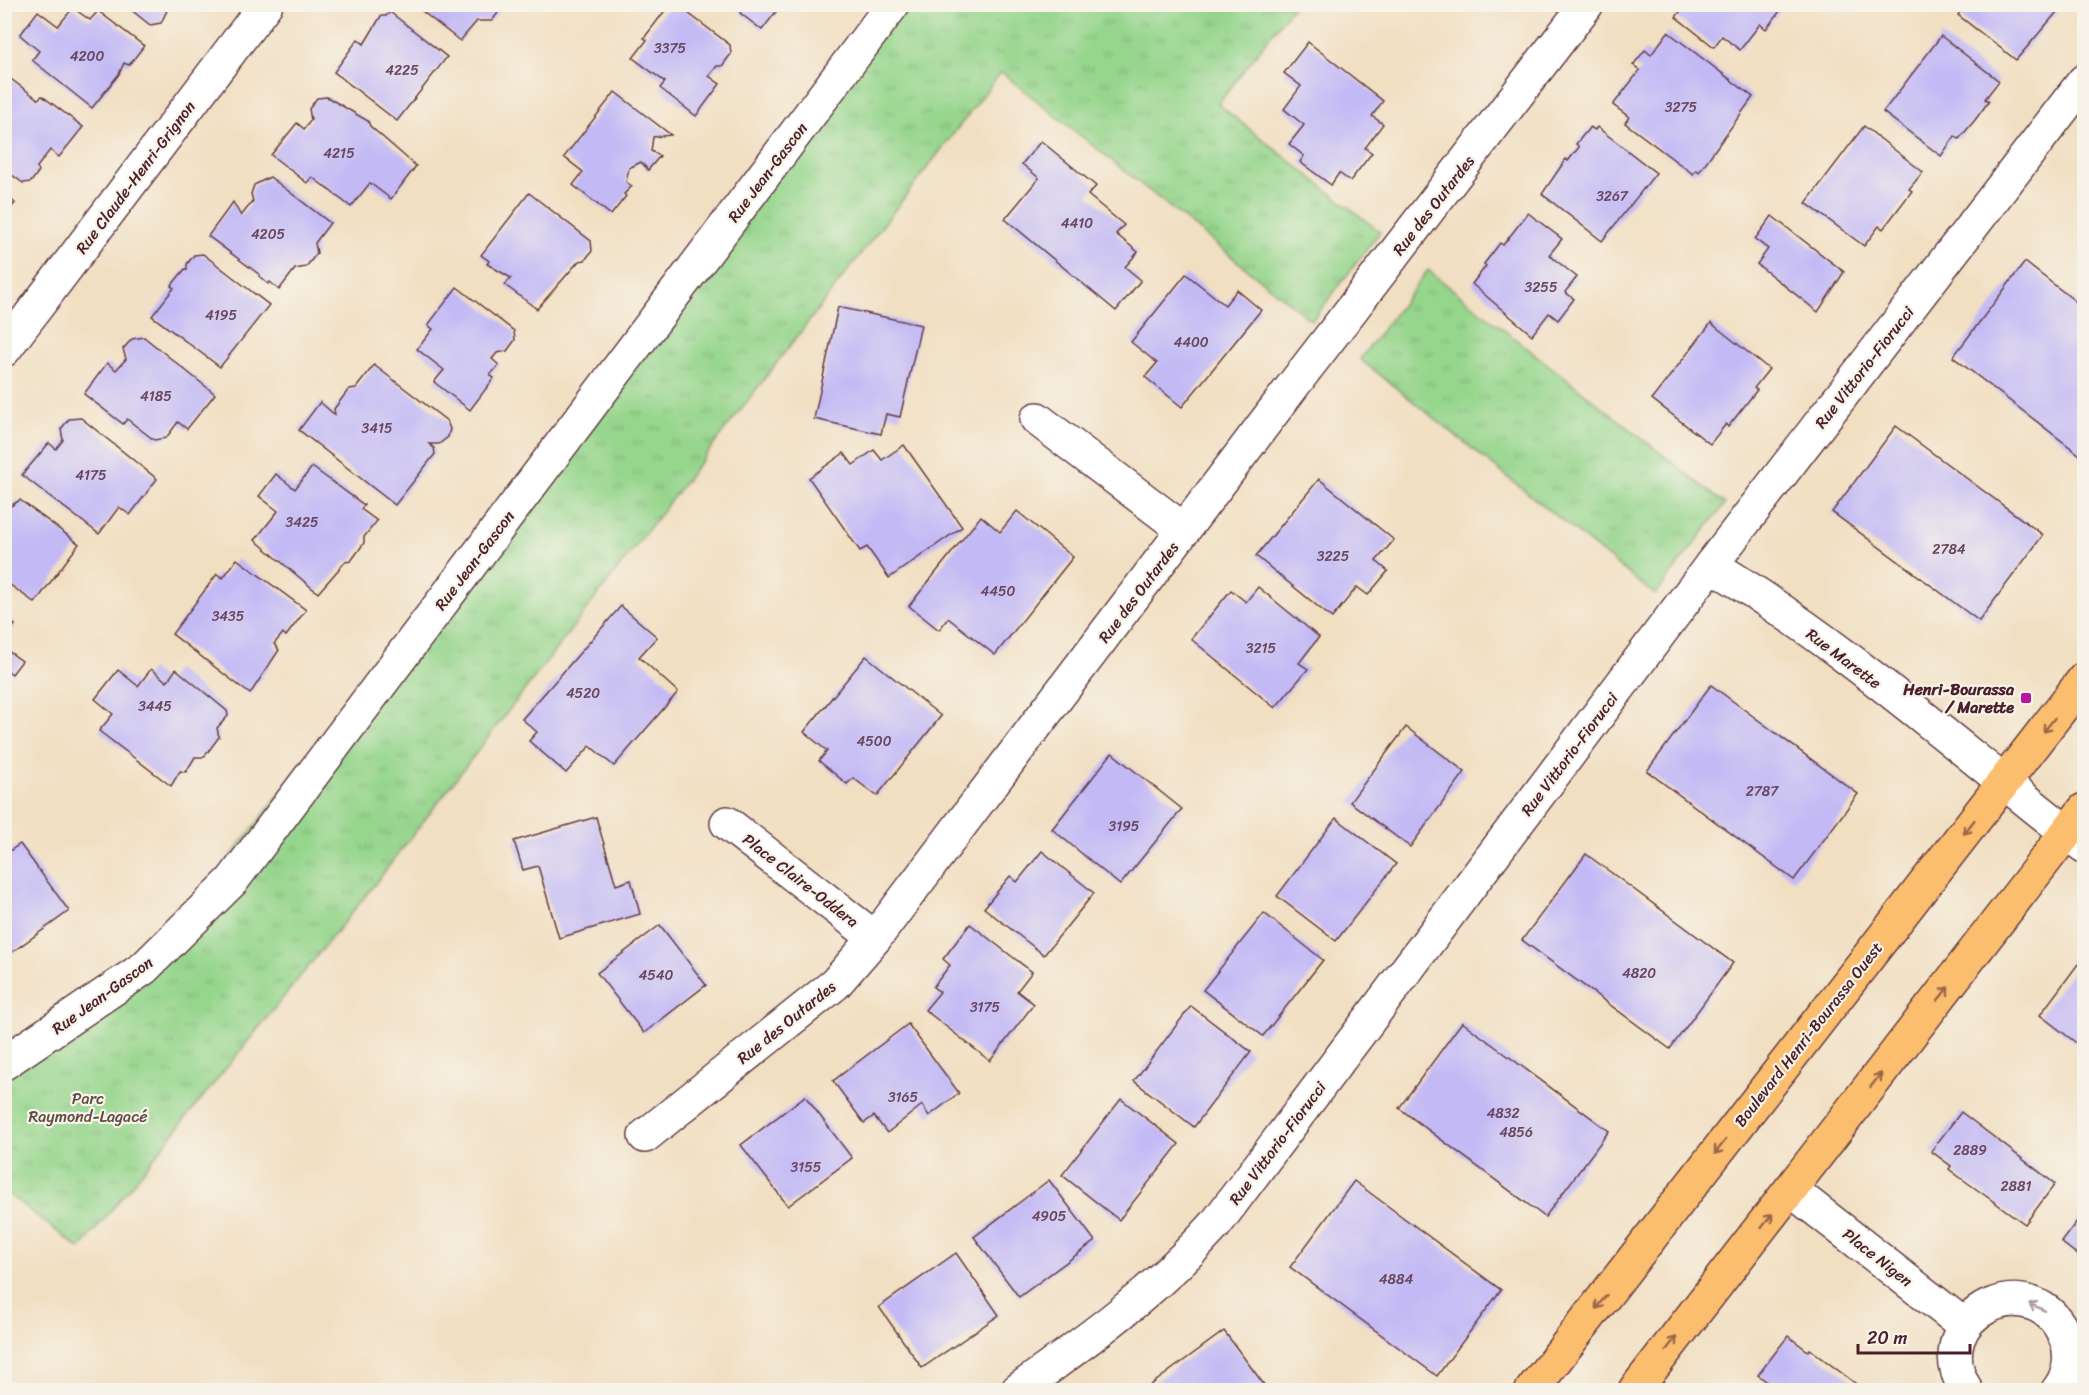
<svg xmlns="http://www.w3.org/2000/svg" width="2089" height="1395" viewBox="0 0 2089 1395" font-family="Sriracha,sans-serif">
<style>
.park{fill:url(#park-tufts);stroke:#707a5c;stroke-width:1.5}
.building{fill:#c2b9f5}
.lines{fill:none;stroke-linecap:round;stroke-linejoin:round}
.street-casing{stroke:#633c42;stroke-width:36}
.primary-casing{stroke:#633c42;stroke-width:36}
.street{stroke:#fff;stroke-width:33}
.primary{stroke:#fbbd6e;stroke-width:33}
.oneway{stroke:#9a6649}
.oneway2{stroke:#ae9aa0}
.poi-dot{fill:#b5179e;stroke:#f7f3e8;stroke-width:2}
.labels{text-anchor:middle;stroke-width:4.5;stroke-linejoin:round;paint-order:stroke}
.number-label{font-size:14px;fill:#68465e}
.street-label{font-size:16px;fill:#4a1f2b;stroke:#f7f3e8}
.poi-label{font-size:16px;font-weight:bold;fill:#4a1f2b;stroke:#f7f3e8;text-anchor:end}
.park-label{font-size:16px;fill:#5d4c43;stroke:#f7f3e8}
</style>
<defs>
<pattern id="park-tufts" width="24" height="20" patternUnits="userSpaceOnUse" patternTransform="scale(1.5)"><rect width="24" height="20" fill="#95d58c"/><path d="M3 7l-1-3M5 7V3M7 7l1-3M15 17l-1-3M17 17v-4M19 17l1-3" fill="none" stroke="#82b679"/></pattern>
</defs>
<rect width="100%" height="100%" fill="#f7f3e8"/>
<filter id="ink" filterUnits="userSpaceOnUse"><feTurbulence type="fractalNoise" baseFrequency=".0167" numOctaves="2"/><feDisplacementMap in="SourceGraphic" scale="12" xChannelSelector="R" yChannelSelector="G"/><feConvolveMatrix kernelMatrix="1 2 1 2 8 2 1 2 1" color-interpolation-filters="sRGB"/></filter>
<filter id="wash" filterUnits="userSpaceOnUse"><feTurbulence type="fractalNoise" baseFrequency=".008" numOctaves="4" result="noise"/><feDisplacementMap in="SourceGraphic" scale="24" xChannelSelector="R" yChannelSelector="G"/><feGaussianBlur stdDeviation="1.35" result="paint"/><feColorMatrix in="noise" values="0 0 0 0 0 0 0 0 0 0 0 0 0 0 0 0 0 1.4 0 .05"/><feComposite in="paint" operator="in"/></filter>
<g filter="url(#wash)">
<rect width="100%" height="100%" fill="#f1dfc2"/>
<g class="park">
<path d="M893 5H1294L1218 104 1380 232 1312 321 1001 72 375 884 80 1249 8 1194 5 1197V1063L144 968Z"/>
<path d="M1428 270 1725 504 1655 595 1360 359Z"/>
</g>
<g id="blocks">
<g class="building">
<path d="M124 4H170L161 23 150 25Z"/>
<path d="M413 4H502L503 6 492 21H477L460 41Z"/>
<path d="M670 4H676L730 45 731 54 722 66H717L709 76 720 84 696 116 660 88 665 82 633 58 647 40 644 38Z"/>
<path d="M735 4H782L762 30 740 13 741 10Z"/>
<path d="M1686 4H1782L1784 6 1766 29 1760 24 1740 50 1722 36 1714 47 1676 17Z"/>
<path d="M1965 4H2062L2063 5 2016 60 1958 15Z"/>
<path d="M73 8 90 20 98 11 144 46 129 65 124 63 119 74 92 108 32 60 39 51 20 35 38 11 58 26Z"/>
<path d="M390 12 447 57 397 121 334 72 358 39 364 44 381 16H386Z"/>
<path d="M1668 32 1753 97 1699 172 1696 170 1693 174 1625 123 1629 117 1613 105 1640 70 1633 65 1645 50 1651 55Z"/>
<path d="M1941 36 1999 81 1985 99 1989 101 1975 120 1959 139 1955 136 1941 156 1883 112Z"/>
<path d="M1308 42 1383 101 1372 116 1383 124 1365 148 1372 153 1350 181 1339 173 1331 185 1300 162 1304 156 1289 144 1304 125 1284 109 1301 86 1284 73Z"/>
<path d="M4 74 38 99 42 96 83 127 59 157 50 150 37 167 39 171 31 182 23 183 4 169Z"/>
<path d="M615 92 671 135 653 137 651 151 660 156 648 170 641 162 629 168 626 182 632 186 624 194 626 196 611 215 573 185 583 172 564 157Z"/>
<path d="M327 97 368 121 370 126 416 166 391 199 370 183 351 207 312 177 307 183 271 155 297 123 304 129 311 120 309 109 317 98Z"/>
<path d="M1864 126 1923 172 1909 189 1912 191 1883 229 1879 226 1864 246 1806 203Z"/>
<path d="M1590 127 1595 130 1597 127 1656 173 1602 241 1542 194 1566 159 1568 161 1579 147 1576 144Z"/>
<path d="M1041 141 1096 186 1088 195 1124 225 1116 234 1138 252 1125 267 1141 280 1116 311 1005 219 1039 178 1022 164Z"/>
<path d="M270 177 330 223 315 243 317 253 306 267 295 269 279 290 270 282 268 284 259 276 260 275 208 236 233 202 241 216 253 201 251 194 254 185Z"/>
<path d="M529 193 591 241 592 251 585 260 579 261 537 309 505 285 511 278 487 264 489 261 481 255Z"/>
<path d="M4 194 15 203 4 216Z"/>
<path d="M1528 213 1562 239 1549 255 1577 277 1565 292 1574 299 1558 320 1549 313 1532 335 1472 284 1486 266 1484 264 1500 243 1503 245Z"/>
<path d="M1772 216 1844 272 1818 312 1757 264 1768 249 1755 239Z"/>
<path d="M203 254 269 305 220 367 152 316 174 288 171 286 185 269 187 270V264L194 255Z"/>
<path d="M2025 262 2084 308V458L1953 357Z"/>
<path d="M1186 274 1225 305 1237 290 1261 310 1182 407 1145 377 1157 363 1131 342Z"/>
<path d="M457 287 514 331 515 340 507 351 497 353 492 359 499 365 490 375 494 378 470 410 434 382 444 370 417 349 433 329 428 325Z"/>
<path d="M838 307 921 325 900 417 886 414 881 434 814 419Z"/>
<path d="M1711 323 1769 369 1754 388 1757 390 1728 427 1726 424 1710 444 1652 399Z"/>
<path d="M144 337 215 394 187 429 178 422 166 438 154 440 127 419 123 424 84 394 107 363 116 370 126 359 123 349 132 339Z"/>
<path d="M374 365 447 421 450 429 448 437 439 444H429L434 448 435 454 395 505 299 430 320 402 335 415 334 409 349 389 356 388Z"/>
<path d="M81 418 157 479 130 515 119 507 99 534 22 475 49 443 56 449 63 440 61 429 69 419Z"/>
<path d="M1896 426 2043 535 1979 621 1832 512Z"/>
<path d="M904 445 962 527 889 578 867 547 860 551 809 478 844 453 853 465 874 450 882 460Z"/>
<path d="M312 467 364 505 361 509 377 521 364 537V543L351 561 345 562 318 593 255 540 278 511 259 496 276 474 295 489Z"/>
<path d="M1319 479 1394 540 1376 561 1388 571 1368 595 1357 587 1332 618 1256 556Z"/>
<path d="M20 500 79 544 35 603 9 584 4 590V510Z"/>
<path d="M1017 511 1073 557 995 655 948 618 939 630 909 606 981 516 1000 532Z"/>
<path d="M237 559 306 610 286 636 283 633 274 644 279 650 250 694 172 634 217 574 223 578Z"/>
<path d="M1258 587 1319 637 1299 663 1308 669 1275 708 1191 639 1231 590 1246 602Z"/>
<path d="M621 606 657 637 639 657 678 692 614 766 590 746 566 773 529 741 537 732 522 719Z"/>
<path d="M4 617 15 625 4 638Z"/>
<path d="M4 648 22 661 12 674 4 668Z"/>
<path d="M866 656 941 716 877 796 853 778 847 784 819 761 827 751 804 732Z"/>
<path d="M151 669 167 682 176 669 227 711 228 716 217 728 219 737 204 757H195L186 772 180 771 171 786 99 731 113 714 95 699 118 670 138 686Z"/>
<path d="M1711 685 1858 794 1794 880 1647 771Z"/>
<path d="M1406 727 1465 772 1410 847 1350 802Z"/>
<path d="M1112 753 1182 809 1120 885 1052 829Z"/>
<path d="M596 817 616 885 631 880 640 914 559 938 538 866 523 870 514 841Z"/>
<path d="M1336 818 1396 864 1336 941 1277 896Z"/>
<path d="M20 844 69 911 4 958V855Z"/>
<path d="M1042 851 1094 893 1044 955 984 908 1010 876 1017 882Z"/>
<path d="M1586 854 1733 963 1670 1049 1522 940Z"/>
<path d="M1264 913 1323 960 1263 1036 1203 990Z"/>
<path d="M970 924 1032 972 1017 991 1034 1004 990 1061 925 1010 940 992 933 987 950 965 943 959Z"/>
<path d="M660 925 706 985 644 1033 597 973Z"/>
<path d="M2078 964 2084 969V1037L2079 1045 2040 1015Z"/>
<path d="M1191 1006 1251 1052 1194 1127 1134 1081Z"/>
<path d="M1462 1022 1609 1131 1545 1217 1399 1108Z"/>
<path d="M908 1024 959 1093 929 1116 922 1105 887 1133 874 1116 864 1123 833 1081Z"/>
<path d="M805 1096 852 1158 788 1206 741 1145Z"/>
<path d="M1121 1099 1179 1144 1119 1220 1062 1175Z"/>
<path d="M1961 1112 2055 1184 2025 1224 1958 1176 1949 1169 1951 1166 1931 1151Z"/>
<path d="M1049 1180 1095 1241 1019 1297 974 1237Z"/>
<path d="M1354 1181 1501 1290 1437 1376 1290 1267Z"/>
<path d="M2084 1212V1265L2080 1261 2083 1259 2061 1242Z"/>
<path d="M956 1253 999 1315 922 1368 879 1307Z"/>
<path d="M1224 1331 1268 1390H1144Z"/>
<path d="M1788 1336 1808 1351 1810 1349 1864 1390H1778L1758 1375Z"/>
</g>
</g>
</g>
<g filter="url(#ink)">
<use href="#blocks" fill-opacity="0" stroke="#633c42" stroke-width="1.5"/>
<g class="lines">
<g class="street-casing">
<g id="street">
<path d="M4 350 266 4"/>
<path d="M1037 419 1184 530"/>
<path d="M1711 565C1843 644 1963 752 2084 846"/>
<path d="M727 823 875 938"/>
<path d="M4 1063 144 968 232 881 893 4"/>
<path d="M645 1136 835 984 875 938 1298 379 1587 4"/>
<path d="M1791 1190 1964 1325"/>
<path d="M1018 1390C1089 1339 1156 1291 1215 1225L1711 565 2084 81"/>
<path d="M1966 1390C1920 1315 2036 1260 2066 1339 2073 1356 2069 1376 2058 1390"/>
</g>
</g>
<g class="primary-casing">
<g id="primary">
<path d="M1532 1390 2084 679"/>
<path d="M1635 1390 2084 810"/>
</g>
</g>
<use href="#street" class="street"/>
<use href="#primary" class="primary"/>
</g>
<defs><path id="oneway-shaft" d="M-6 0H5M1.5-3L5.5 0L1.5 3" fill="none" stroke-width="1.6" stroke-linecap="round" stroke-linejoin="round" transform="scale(1.5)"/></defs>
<g class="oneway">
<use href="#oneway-shaft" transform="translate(2049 725) rotate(128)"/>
<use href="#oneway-shaft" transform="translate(1969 827) rotate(128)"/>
<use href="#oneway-shaft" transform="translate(1943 994) rotate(-52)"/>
<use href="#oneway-shaft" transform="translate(1876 1080) rotate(-52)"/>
<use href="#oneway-shaft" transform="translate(1720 1147) rotate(128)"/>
<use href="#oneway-shaft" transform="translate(1767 1221) rotate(-52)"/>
<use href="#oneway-shaft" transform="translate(1601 1302) rotate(128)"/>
<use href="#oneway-shaft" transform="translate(1671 1344) rotate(-52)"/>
</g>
<use class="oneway2" href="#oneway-shaft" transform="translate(2037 1307) rotate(-155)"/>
</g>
<rect class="poi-dot" x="2020" y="692" width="12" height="12" rx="3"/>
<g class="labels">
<g class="number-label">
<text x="670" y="53">3375</text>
<text x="87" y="61">4200</text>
<text x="402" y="75">4225</text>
<text x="1681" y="112">3275</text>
<text x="339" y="158">4215</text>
<text x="1612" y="201">3267</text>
<text x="1077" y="228">4410</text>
<text x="268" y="239">4205</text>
<text x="1541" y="292">3255</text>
<text x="221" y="320">4195</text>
<text x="1191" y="347">4400</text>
<text x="156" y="401">4185</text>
<text x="377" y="433">3415</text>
<text x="91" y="480">4175</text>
<text x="302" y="527">3425</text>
<text x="1949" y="554">2784</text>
<text x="1333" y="561">3225</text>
<text x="998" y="596">4450</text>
<text x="228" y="621">3435</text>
<text x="1261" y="653">3215</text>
<text x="583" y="698">4520</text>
<text x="155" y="711">3445</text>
<text x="874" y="746">4500</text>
<text x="1762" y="796">2787</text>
<text x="1124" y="831">3195</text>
<text x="1639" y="978">4820</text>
<text x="656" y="980">4540</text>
<text x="985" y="1012">3175</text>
<text x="903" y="1102">3165</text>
<text x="1503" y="1118">4832</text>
<text x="1516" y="1137">4856</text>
<text x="1970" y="1155">2889</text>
<text x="806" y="1172">3155</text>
<text x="2016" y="1191">2881</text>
<text x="1049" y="1221">4905</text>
<text x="1396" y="1284">4884</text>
</g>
<g class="street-label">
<text transform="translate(767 172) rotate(-53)" y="6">Rue Jean-Gascon</text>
<text transform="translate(135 177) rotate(-53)" y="6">Rue Claude-Henri-Grignon</text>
<text transform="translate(1433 205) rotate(-52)" y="6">Rue des Outardes</text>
<text transform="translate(1864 367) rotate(-52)" y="6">Rue Vittorio-Fiorucci</text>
<text transform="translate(474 560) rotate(-53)" y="6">Rue Jean-Gascon</text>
<text transform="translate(1138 592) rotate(-53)" y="6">Rue des Outardes</text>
<text transform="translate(1844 658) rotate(37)" y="6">Rue Marette</text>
<text transform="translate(1569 754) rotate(-53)" y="6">Rue Vittorio-Fiorucci</text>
<text transform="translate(801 880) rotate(38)" y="6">Place Claire-Oddera</text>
<text transform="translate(102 995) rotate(-36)" y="6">Rue Jean-Gascon</text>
<text transform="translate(786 1022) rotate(-39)" y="6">Rue des Outardes</text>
<text transform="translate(1808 1034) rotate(-52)" y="6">Boulevard Henri-Bourassa Ouest</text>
<text transform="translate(1277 1143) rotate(-53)" y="6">Rue Vittorio-Fiorucci</text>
<text transform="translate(1878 1257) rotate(38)" y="6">Place Nigen</text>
</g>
<g class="poi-label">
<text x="2014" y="695">Henri-Bourassa<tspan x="2014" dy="18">/ Marette</tspan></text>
</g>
<g class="park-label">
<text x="88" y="1104">Parc<tspan x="88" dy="18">Raymond-Lagacé</tspan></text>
</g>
</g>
<rect width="2089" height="1395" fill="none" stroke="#f7f3e8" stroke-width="24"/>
<path d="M1858 1344v9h112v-9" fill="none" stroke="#4a1f2b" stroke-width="3"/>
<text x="1867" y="1344" font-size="18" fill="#4a1f2b" stroke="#f7f3e8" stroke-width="4.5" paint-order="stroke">20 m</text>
</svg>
